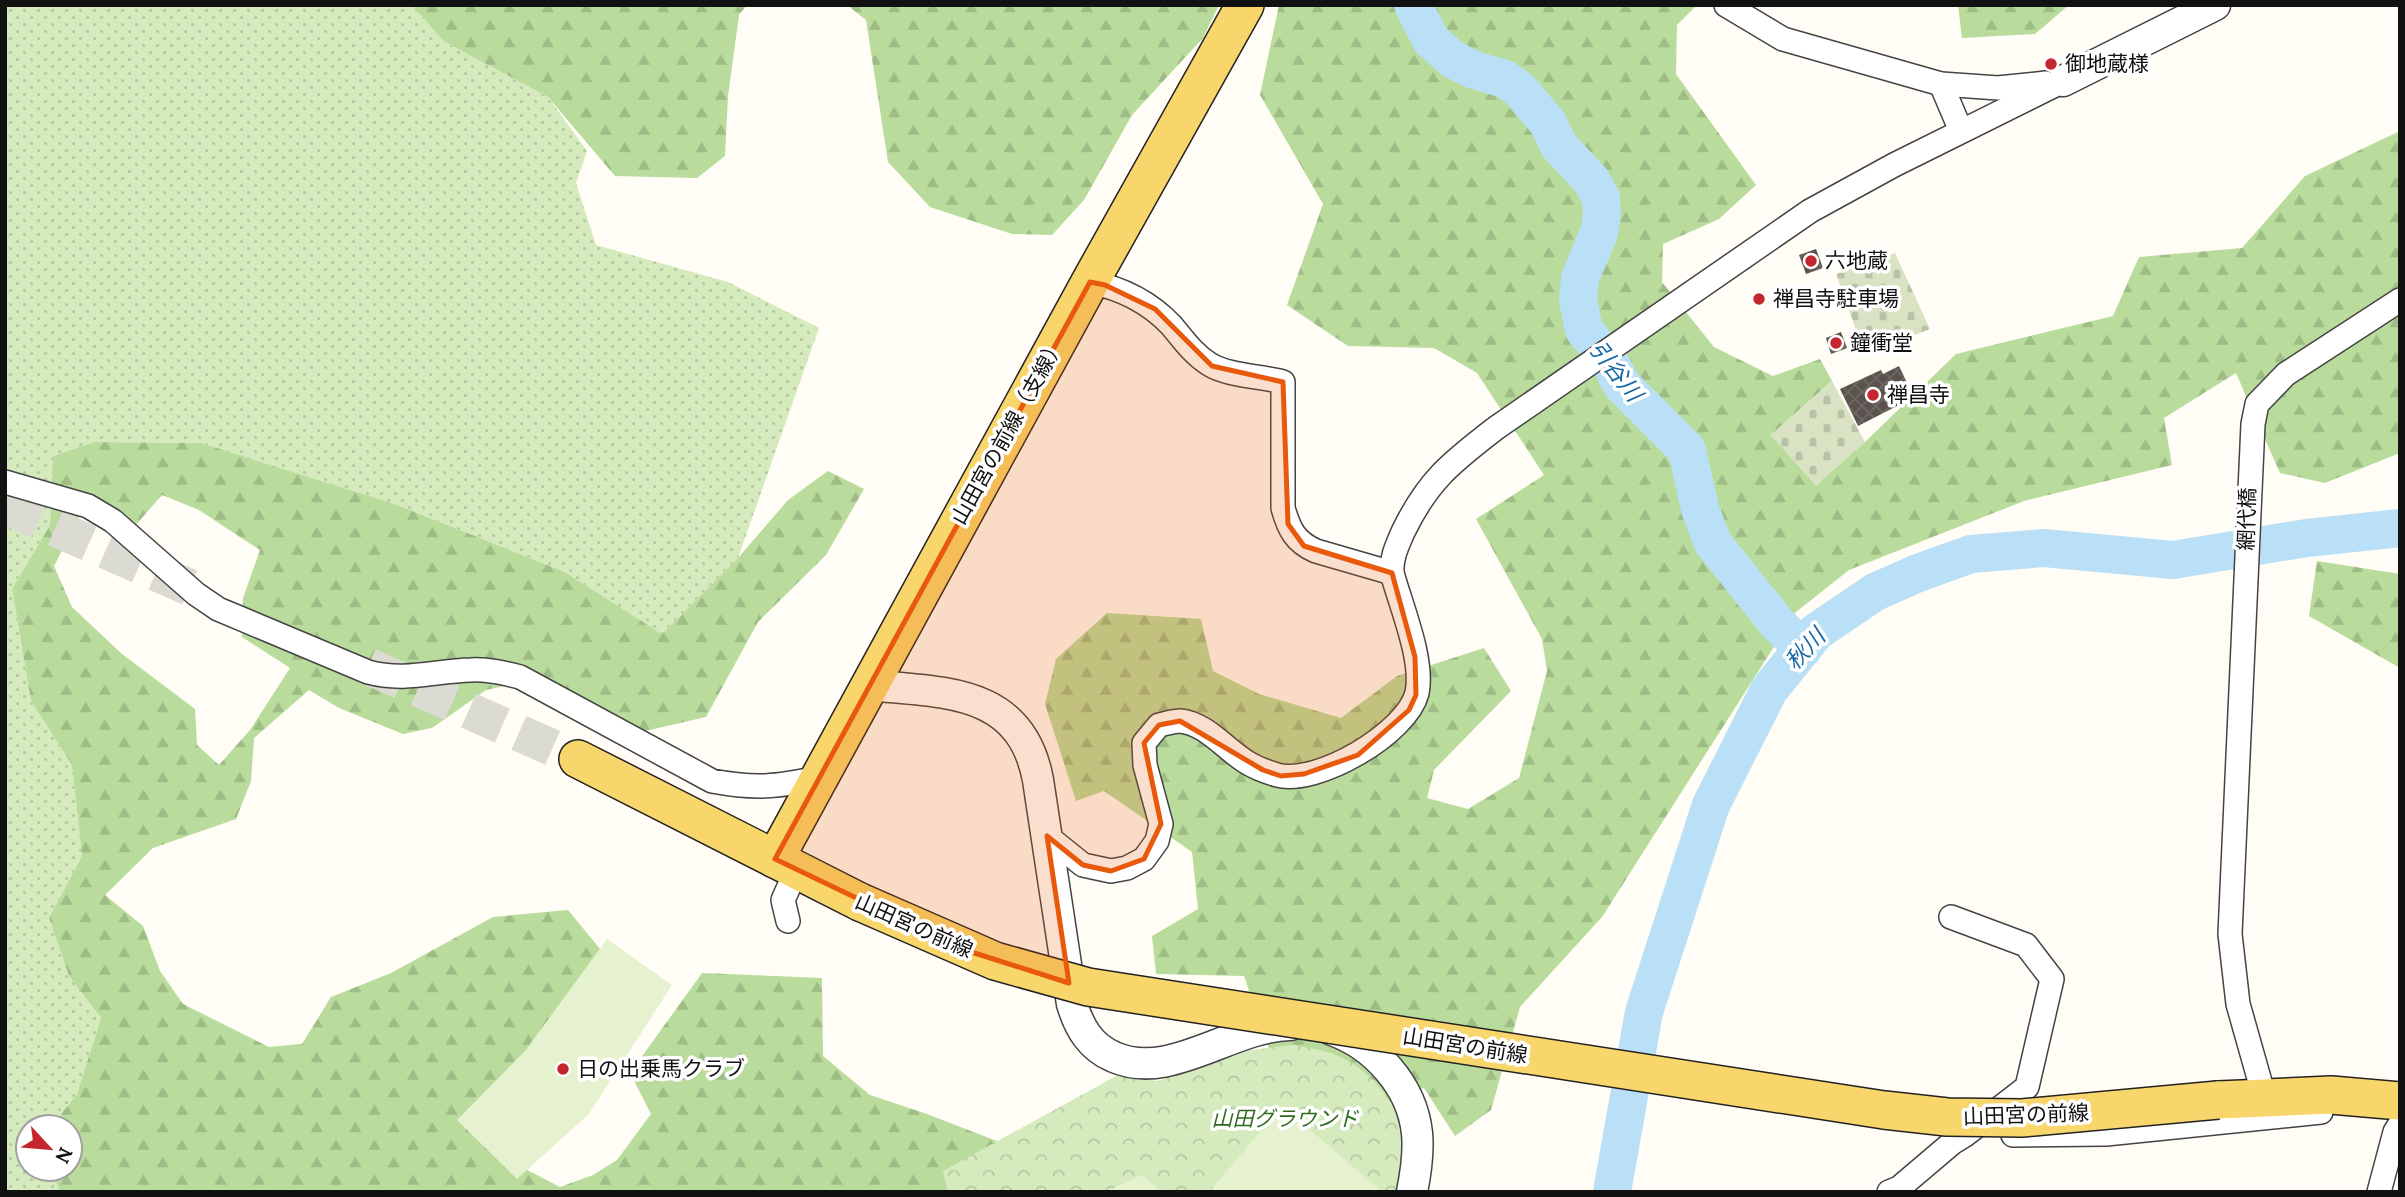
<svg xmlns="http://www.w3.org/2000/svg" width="2405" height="1197" viewBox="0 0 2405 1197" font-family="Lora,'Noto Sans JP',serif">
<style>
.grass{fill:url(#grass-dots)}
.forest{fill:url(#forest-firs);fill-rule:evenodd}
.cemetery{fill:url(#cemetery-stones)}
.park{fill:url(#park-crowns)}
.pitch{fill:#e6f2cf}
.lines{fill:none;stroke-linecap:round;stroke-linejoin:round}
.river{stroke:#b9e0f7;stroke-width:38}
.building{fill:url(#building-cross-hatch)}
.primary-tunnel{stroke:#dbdad3;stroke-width:37;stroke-dasharray:37 18;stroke-linecap:butt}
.minor-casing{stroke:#444;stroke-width:26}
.tertiary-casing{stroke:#444;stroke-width:33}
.primary-casing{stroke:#222;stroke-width:40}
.minor{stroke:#fff;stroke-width:23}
.tertiary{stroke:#fff;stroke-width:30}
.primary{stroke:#f9d66b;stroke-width:37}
.primary-bridge-casing{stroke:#222;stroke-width:40;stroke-linecap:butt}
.primary-bridge{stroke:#f9d66b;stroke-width:37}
.marked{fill:#e8590c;fill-opacity:0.2;stroke:#e8590c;stroke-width:5;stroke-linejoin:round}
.poi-dot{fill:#c4262e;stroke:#fff;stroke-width:2.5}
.labels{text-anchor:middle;stroke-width:7;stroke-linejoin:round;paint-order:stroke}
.poi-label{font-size:21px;fill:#111;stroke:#fff;text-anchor:start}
.street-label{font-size:21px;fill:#111;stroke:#fff}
.park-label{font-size:21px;font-style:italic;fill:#2f6b1f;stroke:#fff}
.water-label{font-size:23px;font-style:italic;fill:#1768a6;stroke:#fff}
</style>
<defs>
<pattern id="grass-dots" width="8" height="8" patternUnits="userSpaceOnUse" patternTransform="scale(1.75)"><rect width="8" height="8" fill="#d5ebbd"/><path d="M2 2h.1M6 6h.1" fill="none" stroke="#b6c8a1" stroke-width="1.8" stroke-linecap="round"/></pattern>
<pattern id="forest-firs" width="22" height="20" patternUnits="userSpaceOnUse" patternTransform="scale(1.75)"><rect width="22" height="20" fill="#b9dc9c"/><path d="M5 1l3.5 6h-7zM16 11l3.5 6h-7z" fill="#9ebc85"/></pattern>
<pattern id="cemetery-stones" width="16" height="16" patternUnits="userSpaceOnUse" patternTransform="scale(1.75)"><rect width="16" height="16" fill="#d9e3c4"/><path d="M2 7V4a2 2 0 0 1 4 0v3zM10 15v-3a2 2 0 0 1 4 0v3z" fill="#b9c2a7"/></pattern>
<pattern id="park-crowns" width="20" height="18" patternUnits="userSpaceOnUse" patternTransform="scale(1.75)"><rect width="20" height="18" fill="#d5ebbd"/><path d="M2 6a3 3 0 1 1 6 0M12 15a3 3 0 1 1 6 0" fill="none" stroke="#b6c8a1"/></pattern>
<pattern id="building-cross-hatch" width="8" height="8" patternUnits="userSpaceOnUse" patternTransform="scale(1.75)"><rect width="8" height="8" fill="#5a524d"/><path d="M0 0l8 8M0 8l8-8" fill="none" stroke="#6d6662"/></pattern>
</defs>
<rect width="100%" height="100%" fill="#fffdf5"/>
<path class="grass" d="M5 5H412L443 41 548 97 587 151 576 183 596 245 728 282 819 328 738 558 662 634 565 572 395 504 201 443 94 442 53 456 50 525 12 589 31 701 72 765 82 856 49 918 69 976 101 1018 77 1094 51 1127H28V1169H52L60 1192H5Z"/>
<g class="forest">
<path d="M412 5H747L739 15 728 96 725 156 697 178 615 176 548 97 443 41Z"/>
<path d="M847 5H1219L1203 38 1132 115 1084 200 1052 235 1012 234 930 207 888 162 866 20Z"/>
<path d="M1279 5H1697L1677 25 1676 74 1756 185 1719 219 1663 244 1662 282 1714 347 1773 376 1820 359 1832 381 1771 435 1816 485 1865 442 1956 354 2113 316 2139 257 2242 248 2305 176 2400 131V453L2325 483 2280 473 2236 373 2164 418 2172 465 2024 501 1849 570 1796 612 1602 917 1520 1007 1491 1110 1455 1136 1424 1088 1325 1128 1279 1078 1244 976 1156 974 1152 936 1198 909 1192 852 1104 791 1076 801 1045 704 1056 659 1107 613 1201 619 1213 671 1259 694 1341 718 1397 676 1484 648 1511 691 1434 770 1427 798 1468 809 1519 778 1547 671 1542 639 1476 519 1544 475 1477 373 1434 348 1348 346 1287 305 1323 204 1260 95Z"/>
<path d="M1958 5H2069L2035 34 1962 38Z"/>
<path d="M94 442 201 443 395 504 565 572 662 634 738 558 788 500 828 471 864 489 826 555 758 622 706 717 641 732 514 684 486 690 432 728 403 734 339 708 309 690 254 738 251 781 236 819 153 848 105 895 143 926 160 971 183 1004 269 1047 302 1044 331 997 391 973 493 917 568 910 610 961 512 1162 560 1187 593 1175 617 1160 651 1114 630 1073 702 973 822 978 823 1056 870 1095 927 1114 1028 1153 1057 1192H60L52 1169H70V1127H51L77 1094 101 1018 69 976 49 918 82 856 72 765 31 701 12 589 50 525 53 456ZM162 495 199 510 260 550 243 598 242 637 290 668 250 730 219 765 197 745 195 709 122 654 72 607 54 566 87 502 134 527Z"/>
<path d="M2317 561 2400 574V668L2309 616Z"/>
</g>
<g class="cemetery">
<path d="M1895 253 1930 329 1865 355 1836 274Z"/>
<path d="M1832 381 1865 442 1816 486 1771 435Z"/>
</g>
<path class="park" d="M1294 1045C1306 1048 1319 1049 1331 1053 1361 1064 1389 1091 1399 1121 1406 1143 1400 1170 1397 1192H948L943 1171 1116 1076 1158 1081 1250 1050Z"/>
<g class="pitch">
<path d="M607 939 672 985 589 1114 517 1179 457 1120 525 1051Z"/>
<path d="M1282 1106 1379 1189 1377 1192H1209Z"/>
<path d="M1142 1175 1162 1192H1105Z"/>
</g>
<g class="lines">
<g class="river">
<path d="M1413 5 1431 40 1452 59 1474 70 1505 79 1520 90 1548 123 1559 146 1591 180 1601 198 1602 215 1599 233 1580 278 1578 300 1584 330 1610 362 1621 384 1687 450 1700 509 1713 543 1776 622 1803 649"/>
<path d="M1612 1192 1644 1012 1711 805 1769 690 1816 632 1875 592 1918 573 1971 554 2044 548 2173 560 2307 538 2400 528"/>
</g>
</g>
<g class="building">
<path d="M1816 249 1823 268 1806 274 1799 255Z"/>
<path d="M1841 332 1847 348 1831 354 1826 338Z"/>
<path d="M1899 366 1911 391 1896 399 1899 405 1858 426 1840 389 1881 370 1883 374Z"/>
</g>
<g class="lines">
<g class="primary-tunnel">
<path d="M5 506 200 592"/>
<path d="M368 666 578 759"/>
</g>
<g class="minor-casing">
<g id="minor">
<path d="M1726 5 1783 39 1941 84 1998 88 2046 83"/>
<path d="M1941 84 1961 131"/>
<path d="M1090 282C1120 288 1149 302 1171 325 1183 339 1193 354 1209 364 1228 376 1261 376 1283 382V508C1289 529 1295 542 1316 551L1392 573"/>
<path d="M5 482 88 506 113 521 196 594 218 609 368 672C405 682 434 671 471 670 488 669 504 673 520 677L712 781C755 789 776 787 818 778"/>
<path d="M1047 836 1083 865 1111 871 1127 868 1144 859 1157 841 1161 824 1145 765 1144 743 1159 725C1165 724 1173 721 1180 721 1206 723 1227 751 1248 763 1256 768 1267 772 1277 775 1317 786 1407 733 1417 693 1424 660 1401 606 1392 573 1391 558 1397 546 1403 532 1428 480 1452 462 1496 428L1810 211 1894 165 2063 81"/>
<path d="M788 921 783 900 796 871"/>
<path d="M2264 1096 2238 1004 2230 934 2253 424 2257 404 2286 374 2400 300"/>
<path d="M2013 1135 2106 1134 2321 1112"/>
<path d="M1889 1192 1899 1188 1952 1143 1965 1135 2027 1087 2052 979 2026 945 1951 917"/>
<path d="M2379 1192 2395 1132 2400 1124"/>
</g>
</g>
<g class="tertiary-casing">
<g id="tertiary">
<path d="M2063 81 2215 5"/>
<path d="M869 685C944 693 1021 688 1038 780L1072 1004C1079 1027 1090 1047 1114 1057 1170 1082 1231 1026 1290 1025"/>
<path d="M1332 1030C1375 1045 1412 1086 1417 1133 1419 1153 1416 1172 1412 1192"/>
</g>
</g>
<g class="primary-casing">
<g id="primary">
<path d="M578 759 860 902"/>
<path d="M775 859 1090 282 1245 5"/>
<path d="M2218 1100 2331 1095 2400 1101"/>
</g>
</g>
<use href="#minor" class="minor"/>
<use href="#tertiary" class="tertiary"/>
<use href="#primary" class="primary"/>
<g class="primary-bridge-casing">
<path id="primary-bridge" d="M860 902 995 961 1088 987 1884 1110 1947 1117 2022 1118 2218 1100"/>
</g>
<use href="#primary-bridge" class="primary-bridge"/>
</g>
<path class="marked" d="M1090 282 1105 285 1155 309 1212 366 1283 382 1288 524 1304 546 1392 573 1415 657 1416 695 1409 710 1358 755 1304 774 1281 776 1263 770 1180 721 1159 725 1144 743 1161 824 1144 859 1111 871 1083 865 1047 836 1069 983 965 950 775 859Z"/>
<g class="poi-dot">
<circle cx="2051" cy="64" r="7"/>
<circle cx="1811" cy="261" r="7"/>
<circle cx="1759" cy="299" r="7"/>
<circle cx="1836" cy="343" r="7"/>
<circle cx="1873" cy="395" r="7"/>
<circle cx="563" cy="1069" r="7"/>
</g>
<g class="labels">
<g class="poi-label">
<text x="2065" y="71">御地蔵様</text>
<text x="1825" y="268">六地蔵</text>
<text x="1773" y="306">禅昌寺駐車場</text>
<text x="1850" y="350">鐘衝堂</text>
<text x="1887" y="402">禅昌寺</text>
<text x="577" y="1076">日の出乗馬クラブ</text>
</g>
<g class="street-label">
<text transform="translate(1008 431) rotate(-61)" y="7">山田宮の前線（支線）</text>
<text transform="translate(2247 519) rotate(-88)" y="7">網代橋</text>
<text transform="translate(914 926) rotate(24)" y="7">山田宮の前線</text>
<text transform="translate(1465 1046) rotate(9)" y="7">山田宮の前線</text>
<text transform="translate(2026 1115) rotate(-2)" y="7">山田宮の前線</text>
</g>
<g class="park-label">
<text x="1285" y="1126">山田グラウンド</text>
</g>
<g class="water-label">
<text transform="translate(1616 371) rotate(52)" y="8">引谷川</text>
<text transform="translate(1805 649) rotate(-47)" y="8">秋川</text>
</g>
</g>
<rect width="2405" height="1197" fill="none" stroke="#111111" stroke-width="14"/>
<g transform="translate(49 1148) rotate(116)"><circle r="33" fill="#ffffff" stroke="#a0a0a0" stroke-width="2"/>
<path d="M0-5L12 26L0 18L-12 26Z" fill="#c4262e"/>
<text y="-10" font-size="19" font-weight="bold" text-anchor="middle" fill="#111111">N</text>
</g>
</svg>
